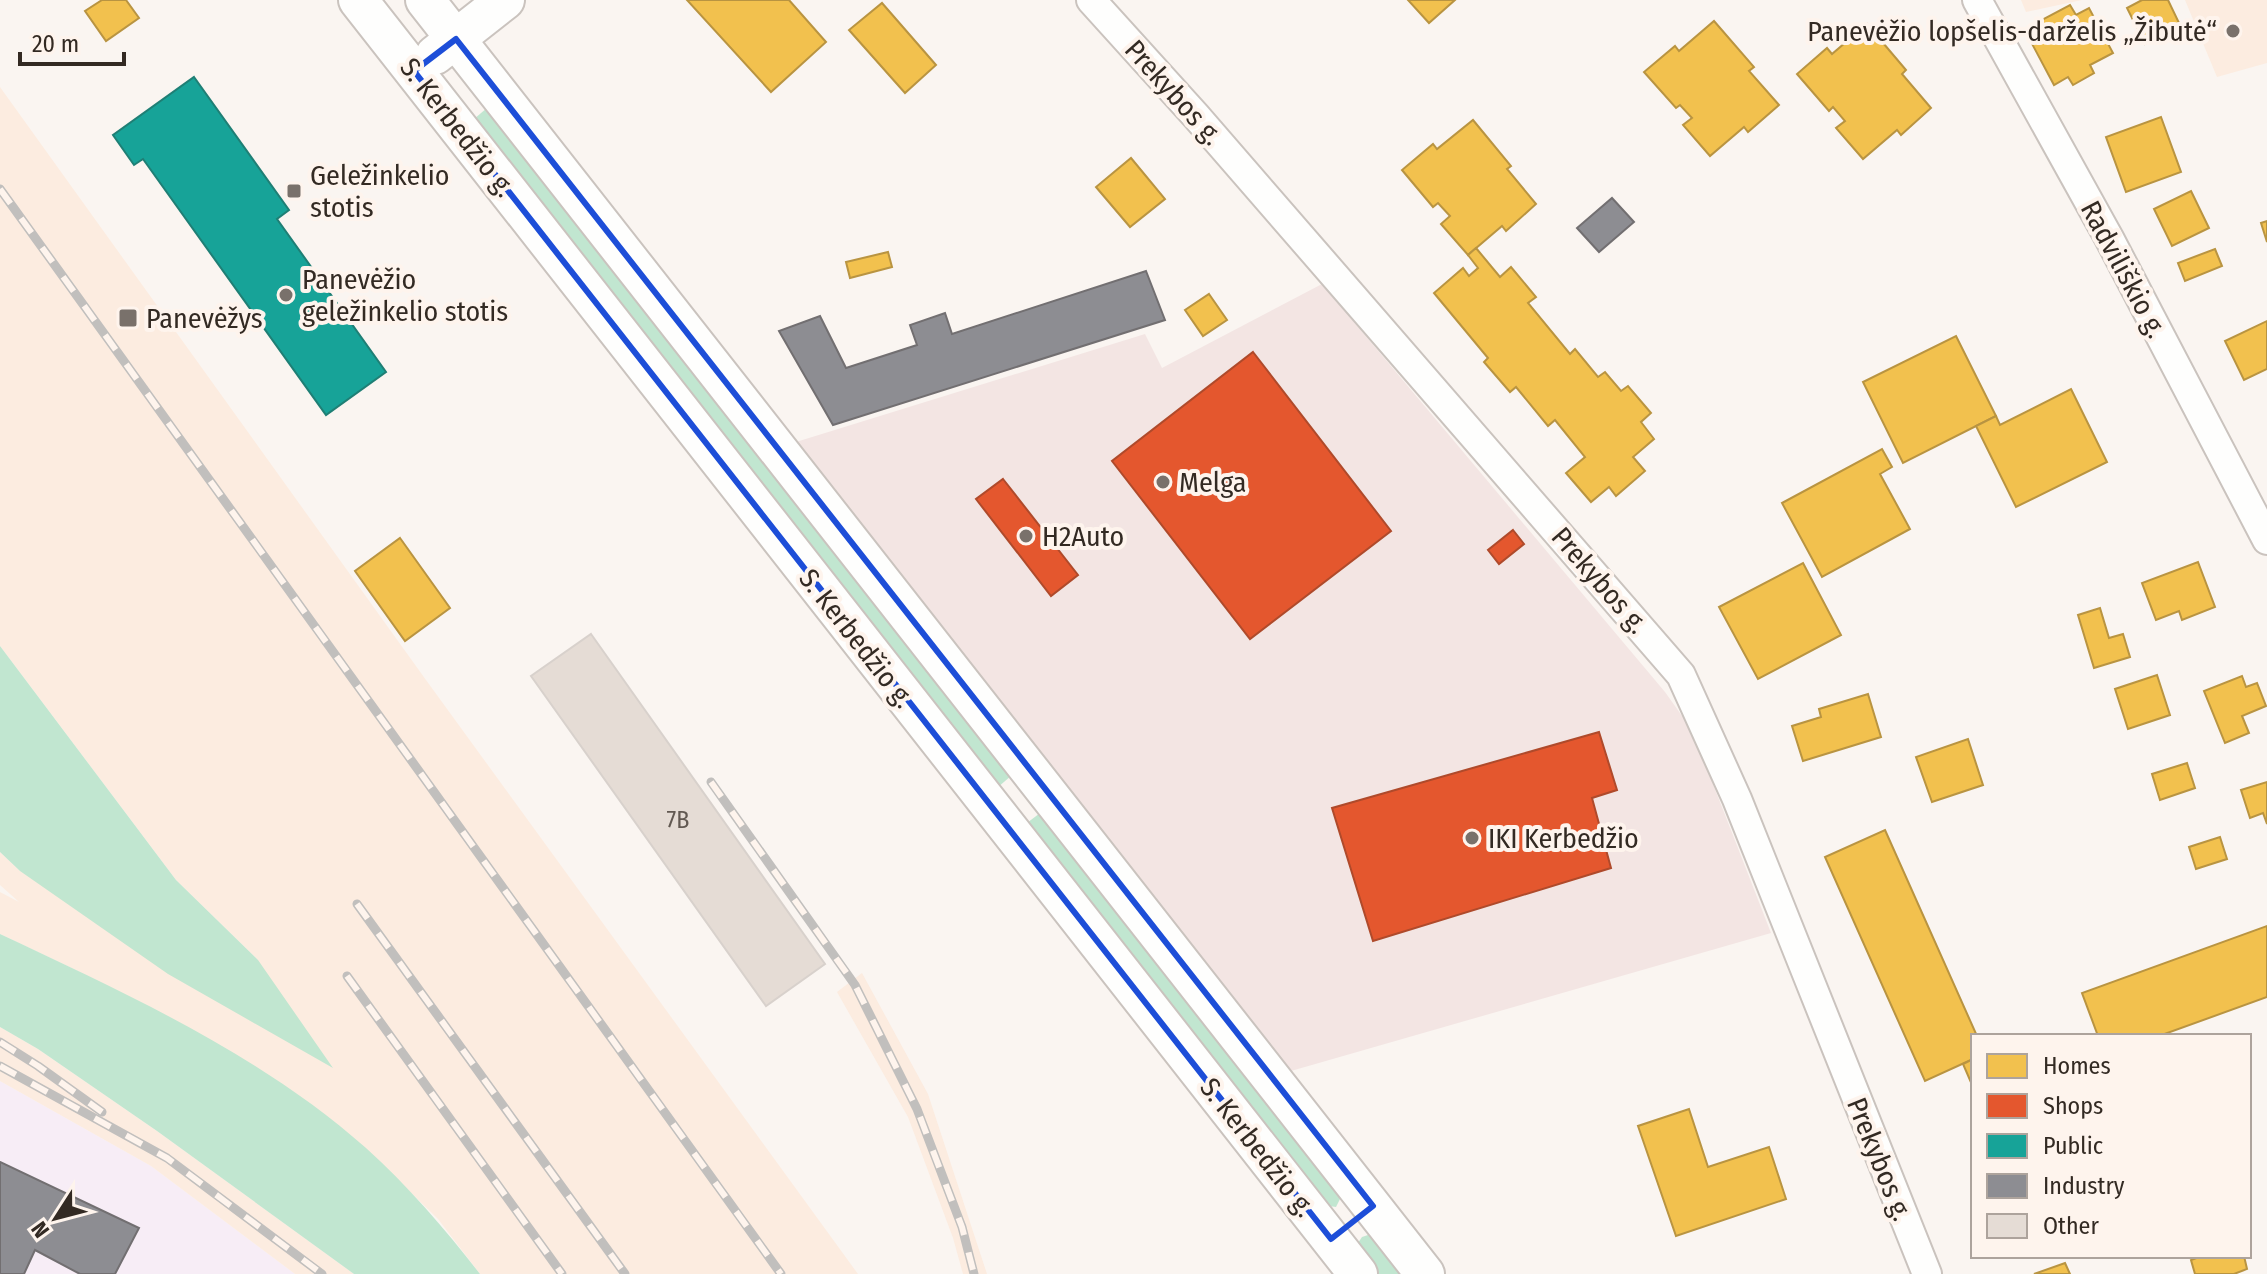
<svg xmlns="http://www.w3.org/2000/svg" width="2267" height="1274" viewBox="0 0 2267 1274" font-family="'Fira Sans Condensed',sans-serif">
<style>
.commercial{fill:#f3e5e3}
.industrial{fill:#f7edf6}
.built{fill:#fcece0}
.green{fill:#c1e6d0}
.homes{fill:#f2c14e;stroke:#b99441;stroke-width:2}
.shops{fill:#e4572e;stroke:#af4a2b;stroke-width:2}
.public{fill:#17a398;stroke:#1f7f75;stroke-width:2}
.industry{fill:#8d8d92;stroke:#726f71;stroke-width:2}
.building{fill:#e5dcd5;stroke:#d8d1cc;stroke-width:2}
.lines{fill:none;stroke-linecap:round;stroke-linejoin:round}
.street-casing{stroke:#cac3be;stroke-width:32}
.secondary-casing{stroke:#cac3be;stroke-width:42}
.street{stroke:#fefefd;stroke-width:28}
.secondary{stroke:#fefefd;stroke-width:38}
.rail-casing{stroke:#c1bfbd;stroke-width:9}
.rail{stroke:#fef4ed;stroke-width:6;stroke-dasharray:18;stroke-linecap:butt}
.marked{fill:none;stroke:#1d4ed8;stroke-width:6;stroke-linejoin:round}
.poi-dot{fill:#79716b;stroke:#fef4ed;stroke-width:3}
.labels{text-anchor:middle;stroke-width:8;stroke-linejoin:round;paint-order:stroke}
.number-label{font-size:24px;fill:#625952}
.poi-label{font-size:28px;fill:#332a23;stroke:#fef4ed;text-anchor:start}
.street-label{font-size:28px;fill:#332a23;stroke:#fef4ed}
</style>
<rect width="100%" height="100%" fill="#faf5f1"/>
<path class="commercial" d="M1322 284 1665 692 1692 730 1771 933 1291 1071 796 442 1145 334 1162 368Z"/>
<path class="industrial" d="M0 1081 151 1166 295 1274H0Z"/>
<g class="built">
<path d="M2021 0H2082L2026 12Z"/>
<path d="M2185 0H2267V63L2217 77Z"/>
<path d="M0 87 426 680 858 1274H480L438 1219 365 1148 80 972 0 934V892L19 902 0 885V852L20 871 258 960 176 880 0 646Z"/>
<path d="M862 973 928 1094 987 1274H963L953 1238 908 1117 837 992Z"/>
<path d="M0 1027 38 1049 157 1131 354 1274H295L151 1166 0 1081Z"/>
</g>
<g class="green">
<path d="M487 108 1011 776 998 787 474 119Z"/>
<path d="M0 646 176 880 258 960 333 1068 168 974 20 871 0 852Z"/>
<path d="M1040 813 1341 1197 1336 1207 1329 1206 1027 823Z"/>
<path d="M0 934C127 994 260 1054 366 1148 409 1187 445 1229 480 1274H354L157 1131 38 1049 0 1027Z"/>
<path d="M1368 1235 1374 1238 1403 1274H1379L1360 1250 1358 1243 1362 1237Z"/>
</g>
<g class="homes">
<path d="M102 0H126L139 18 106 41 85 11Z"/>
<path d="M687 0H789L826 42 771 92Z"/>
<path d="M1408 0H1455L1429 23Z"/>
<path d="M2142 0H2168L2180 25 2145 44 2127 8Z"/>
<path d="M882 3 936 65 905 93 849 30Z"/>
<path d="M2070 5 2076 15 2089 8 2113 53 2090 65 2094 73 2073 85 2068 77 2054 85 2030 40 2043 33 2036 23Z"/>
<path d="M1714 21 1754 67 1749 71 1779 105 1748 132 1744 127 1710 156 1683 125 1692 118 1680 105 1676 108 1644 72 1675 46 1679 51Z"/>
<path d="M1867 24 1906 70 1902 74 1931 108 1901 135 1897 130 1863 159 1836 128 1845 121 1833 107 1829 111 1797 74 1827 48 1832 54Z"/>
<path d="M2161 117 2181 172 2126 192 2106 137Z"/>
<path d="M1473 120 1511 166 1507 169 1536 204 1506 231 1502 226 1468 255 1441 224 1450 216 1438 203 1433 207 1402 170 1433 144 1437 149Z"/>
<path d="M1131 158 1165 199 1130 227 1096 187Z"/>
<path d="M2191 191 2209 228 2172 246 2154 209Z"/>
<path d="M2267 221V242L2261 223Z"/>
<path d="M1476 248 1500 277 1511 267 1536 297 1528 303 1570 354 1575 349 1598 377 1605 372 1621 391 1628 386 1651 413 1641 422 1654 439 1633 457 1645 471 1616 496 1609 487 1591 502 1566 473 1585 457 1555 420 1548 426 1516 387 1510 392 1484 362 1488 358 1434 293 1463 268 1469 276 1478 268 1468 255Z"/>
<path d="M2215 249 2222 266 2185 281 2178 263Z"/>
<path d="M888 252 892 267 850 278 846 262Z"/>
<path d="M1209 294 1227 320 1203 336 1185 310Z"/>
<path d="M2267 321V369L2244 380 2225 341Z"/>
<path d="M1956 336 1996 416 1903 463 1863 382Z"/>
<path d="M2071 389 2107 462 2016 507 1976 426 1996 416 2000 425Z"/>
<path d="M1882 449 1892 467 1880 474 1910 529 1822 577 1782 503Z"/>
<path d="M400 538 450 608 405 641 355 571Z"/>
<path d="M2198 562 2215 607 2182 620 2179 611 2156 620 2142 583Z"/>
<path d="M1803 563 1841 635 1758 679 1719 607Z"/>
<path d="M2100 608 2109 638 2123 634 2130 657 2094 668 2078 615Z"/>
<path d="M2157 675 2170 715 2128 729 2115 689Z"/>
<path d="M2242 676 2246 687 2257 683 2266 706 2242 716 2249 733 2225 743 2204 691Z"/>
<path d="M1868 694 1881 737 1803 761 1792 726 1821 717 1819 709Z"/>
<path d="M1968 739 1983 785 1932 802 1916 757Z"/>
<path d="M2187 763 2195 788 2160 800 2152 774Z"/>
<path d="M2267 782V824L2263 813 2250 818 2241 790Z"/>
<path d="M1885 830 1977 1036H1973V1059L1925 1081 1825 857Z"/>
<path d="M2220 837 2227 859 2196 869 2189 847Z"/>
<path d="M2267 926V997L2159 1036H2098L2082 993Z"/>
<path d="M1973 1059V1087L1963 1064Z"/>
<path d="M1689 1109 1708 1167 1769 1147 1786 1199 1676 1236 1638 1126Z"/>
<path d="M2202 1256H2244L2247 1269 2234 1274H2195L2191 1260Z"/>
<path d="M2065 1263 2070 1274H2034Z"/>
</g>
<g class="shops">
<path d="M1253 352 1391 531 1250 639 1112 461Z"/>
<path d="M1003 479 1078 575 1051 596 976 499Z"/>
<path d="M1513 530 1524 544 1499 564 1488 550Z"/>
<path d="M1599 732 1617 790 1592 798 1611 868 1373 941 1332 808Z"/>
</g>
<path class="public" d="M194 77 289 210 277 219 386 372 326 415 143 159 134 165 113 135Z"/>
<g class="industry">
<path d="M1612 198 1634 222 1599 252 1577 228Z"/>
<path d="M1146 271 1165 320 833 425 779 331 820 316 846 368 917 345 910 325 945 313 952 334Z"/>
<path d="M0 1162 139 1228 115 1274H80L35 1250 24 1274H0Z"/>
</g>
<path class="building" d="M591 634 825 964 766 1006 531 676Z"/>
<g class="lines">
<g class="street-casing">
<g id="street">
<path d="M1091 0 1196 116 1681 675 1737 799 1927 1274"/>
<path d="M1977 0 2109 238 2267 540"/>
</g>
</g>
<g class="secondary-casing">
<g id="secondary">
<path d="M358 0 1358 1274"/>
<path d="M425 0 1425 1274"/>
<path d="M435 55 505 0"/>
</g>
</g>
<use href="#street" class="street"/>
<use href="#secondary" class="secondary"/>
<g class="rail-casing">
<g id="rail">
<path d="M0 189 781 1274"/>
<path d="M711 782 855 985 917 1109 962 1227 974 1274"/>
<path d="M357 904 625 1274"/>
<path d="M347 976 562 1274"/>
<path d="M0 1042 38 1066 102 1112"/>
<path d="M0 1066 167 1158 322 1274"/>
</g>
</g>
<use href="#rail" class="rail"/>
</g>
<path class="marked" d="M456 39 1373 1206 1331 1239 414 71Z"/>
<g class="poi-dot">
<circle cx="2233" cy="31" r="8"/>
<rect x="286" y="183" width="16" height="16" rx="4"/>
<circle cx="286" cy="295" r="8"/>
<rect x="118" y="308" width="20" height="20" rx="4"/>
<circle cx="1163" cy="482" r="8"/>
<circle cx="1026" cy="536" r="8"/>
<circle cx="1472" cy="838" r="8"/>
</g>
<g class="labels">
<g class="number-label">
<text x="678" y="828">7B</text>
</g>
<g class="poi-label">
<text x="2217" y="41" text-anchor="end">Panevėžio lopšelis-darželis „Žibutė“</text>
<text x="310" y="185">Geležinkelio<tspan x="310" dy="32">stotis</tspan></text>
<text x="302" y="289">Panevėžio<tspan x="302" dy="32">geležinkelio stotis</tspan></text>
<text x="146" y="328">Panevėžys</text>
<text x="1179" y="492">Melga</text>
<text x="1042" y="546">H2Auto</text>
<text x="1488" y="848">IKI Kerbedžio</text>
</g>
<g class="street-label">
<text transform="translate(1174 92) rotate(48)" y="10">Prekybos g.</text>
<text transform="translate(458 127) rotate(52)" y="10">S. Kerbedžio g.</text>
<text transform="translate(2124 269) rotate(62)" y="10">Radviliškio g.</text>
<text transform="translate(1600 580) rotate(49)" y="10">Prekybos g.</text>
<text transform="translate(857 638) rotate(52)" y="10">S. Kerbedžio g.</text>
<text transform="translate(1258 1147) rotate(52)" y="10">S. Kerbedžio g.</text>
<text transform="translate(1880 1159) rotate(68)" y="10">Prekybos g.</text>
</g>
</g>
<rect x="1971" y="1034" width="280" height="224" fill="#fef4ed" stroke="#ada39c" stroke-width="2"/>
<rect x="1987" y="1054" width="40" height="24" fill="#f2c14e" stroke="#ada39c" stroke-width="2"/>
<text x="2043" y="1074" font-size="24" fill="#332a23">Homes</text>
<rect x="1987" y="1094" width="40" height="24" fill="#e4572e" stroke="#ada39c" stroke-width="2"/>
<text x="2043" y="1114" font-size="24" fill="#332a23">Shops</text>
<rect x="1987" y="1134" width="40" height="24" fill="#17a398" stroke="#ada39c" stroke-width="2"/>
<text x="2043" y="1154" font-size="24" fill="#332a23">Public</text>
<rect x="1987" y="1174" width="40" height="24" fill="#8d8d92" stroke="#ada39c" stroke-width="2"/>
<text x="2043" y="1194" font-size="24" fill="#332a23">Industry</text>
<rect x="1987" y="1214" width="40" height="24" fill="#e5dcd5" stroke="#ada39c" stroke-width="2"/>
<text x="2043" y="1234" font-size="24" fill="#332a23">Other</text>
<g transform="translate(56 1218) rotate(234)" stroke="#fef4ed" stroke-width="6" paint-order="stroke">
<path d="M0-6L14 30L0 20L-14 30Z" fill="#332a23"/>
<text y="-12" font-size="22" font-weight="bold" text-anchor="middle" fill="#332a23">N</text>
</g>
<path d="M20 52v12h104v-12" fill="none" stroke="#332a23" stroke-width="4"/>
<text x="32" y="52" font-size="24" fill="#332a23" stroke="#fef4ed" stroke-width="6" paint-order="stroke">20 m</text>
</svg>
